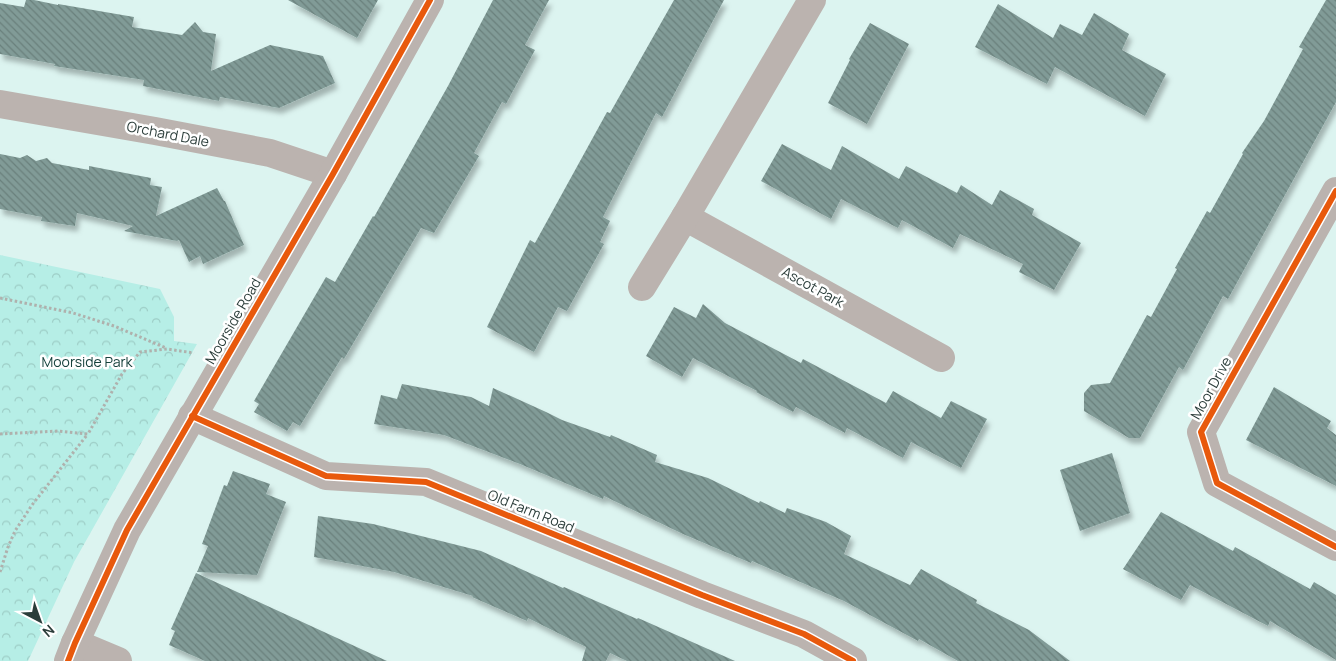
<svg xmlns="http://www.w3.org/2000/svg" width="1336" height="661" viewBox="0 0 1336 661" font-family="Manrope,sans-serif">
<style>
.park{fill:url(#park-crowns)}
.building{fill:url(#building-back-hatch);filter:url(#shadow)}
.lines{fill:none;stroke-linecap:round;stroke-linejoin:round}
.path{stroke:#afb1ad;stroke-width:3;stroke-dasharray:2.5 2.5;stroke-linecap:butt}
.minor{stroke:#bbb3af;stroke-width:28}
.cycleway-casing{stroke:#fff;stroke-width:9}
.cycleway{stroke:#e8590c;stroke-width:6}
.labels{text-anchor:middle;stroke-width:5;stroke-linejoin:round;paint-order:stroke}
.street-label{font-size:14px;fill:#2b3d3a;stroke:#fff}
.park-label{font-size:14px;fill:#17423d;stroke:#fff}
</style>
<defs>
<pattern id="park-crowns" width="20" height="18" patternUnits="userSpaceOnUse" patternTransform="scale(1.25)"><rect width="20" height="18" fill="#b6eee6"/><path d="M2 6a3 3 0 1 1 6 0M12 15a3 3 0 1 1 6 0" fill="none" stroke="#9dcdc6"/></pattern>
<pattern id="building-back-hatch" width="6" height="6" patternUnits="userSpaceOnUse" patternTransform="scale(1.25)"><rect width="6" height="6" fill="#819b97"/><path d="M-1 5l2 2M0 0l6 6M5-1l2 2" fill="none" stroke="#6a807c"/></pattern>
<filter id="shadow"><feDropShadow dx="3" dy="5.5" stdDeviation="2.5" flood-color="#0004"/></filter>
</defs>
<rect width="100%" height="100%" fill="#dcf4f0"/>
<path class="park" d="M0 255 160 289 174 317V341L197 344 74 562 28 661H0Z"/>
<g class="building">
<path d="M26 0H34L58 5V4L134 17 132 27 182 35 195 22 203 32 216 34 211 71 270 45 323 56 335 83 279 108 220 97 219 101 143 86 144 80 54 66 55 64 0 54V3L24 7Z"/>
<path d="M288 0H378L357 38Z"/>
<path d="M493 0H549L525 45 535 50 506 104 502 102 474 153 479 156 434 233 421 228 344 359 342 357 300 426 293 422 287 431 254 412 259 404 254 401 326 277 335 282 373 216 374 217 448 86Z"/>
<path d="M674 0H724L662 117 656 113 603 217 610 221 600 242 604 244 567 311 558 307 534 352 487 327 530 240 535 243 607 112 610 113Z"/>
<path d="M1326 0H1336V102L1228 299 1223 296 1183 370 1179 367 1140 438H1129L1084 411V393L1091 385 1110 383 1147 315 1151 317 1177 269 1175 268 1207 211 1210 213 1243 154 1242 153 1264 121 1303 49 1299 47Z"/>
<path d="M998 4 1053 38 1060 24 1082 35 1094 13 1129 34 1122 50 1166 74 1145 116 1055 67 1047 84 975 47Z"/>
<path d="M870 23 909 44 867 124 828 103 850 60 849 59Z"/>
<path d="M782 144 831 170 842 146 899 179 906 166 957 193 961 185 992 205 1000 190 1034 209 1032 215 1081 243 1054 290 1019 272 1023 264 960 234 953 248 902 220 898 228 841 199 831 219 761 181Z"/>
<path d="M0 154 20 158 27 155 36 161 47 158 52 163 89 170V166L151 178 150 185 162 187 156 216 217 188 224 201H225L244 245 203 264 200 256 189 262 179 240 177 241 124 231 133 226 77 213 75 226 41 221 42 217 0 209Z"/>
<path d="M703 304 725 323 801 363 803 359 886 403 893 391 941 418 951 401 987 419 961 468 911 442 903 458 847 428 845 433 796 407 793 412 756 392 757 391 693 358 682 377 646 356 674 307 696 318Z"/>
<path d="M402 384 471 397 489 406 493 388 546 412 562 420 610 437 611 435 657 455 655 462 708 478 759 503 760 501 785 513 787 508 826 522 851 536 844 554 910 585 921 569 977 600 976 603 1029 630 1070 661H958L919 639 918 641 844 601 752 561 751 563 683 534 604 496 603 499 520 464 444 435 374 424 381 395 397 399Z"/>
<path d="M1274 387 1331 421 1327 428 1336 435V486L1246 440Z"/>
<path d="M1112 453 1130 513 1080 531 1060 470Z"/>
<path d="M233 471 270 484 266 494 286 502 257 575 197 572 208 546 202 544 224 485 227 486Z"/>
<path d="M1161 512 1233 551 1235 547 1310 589 1314 582 1336 595V660L1270 621 1268 626 1190 585 1181 600 1123 569Z"/>
<path d="M318 516 373 524 481 551 563 588 564 587 637 619 638 618 735 661H627L610 653 606 661H582L586 647 528 618 527 621 472 597 473 596 394 572 314 557Z"/>
<path d="M196 573 387 661H205L169 645 175 631 171 629Z"/>
</g>
<g class="lines">
<g class="path">
<path d="M0 298 73 313 114 326 166 348"/>
<path d="M0 434 58 431 88 434 122 374 140 352 167 349 194 353"/>
<path d="M0 572 8 547 15 531 32 505 87 435"/>
</g>
<g class="minor">
<path d="M0 104 155 131 270 153 333 174"/>
<path d="M1336 191 1201 432 1217 483 1336 547"/>
<path d="M685 217 941 358"/>
<path d="M642 287 685 217 812 0"/>
<path d="M192 416 326 476 426 482 702 595 804 634 853 661"/>
<path d="M75 643 118 661"/>
<path d="M68 661 75 643 127 530 333 174 430 0"/>
</g>
<g class="cycleway-casing">
<g id="cycleway">
<path d="M1336 191 1201 432 1217 483 1336 547"/>
<path d="M192 416 326 476 426 482 702 595 804 634 853 661"/>
<path d="M68 661 75 643 127 530 333 174 430 0"/>
</g>
</g>
<use href="#cycleway" class="cycleway"/>
</g>
<g class="labels">
<g class="street-label">
<text transform="translate(168 134) rotate(11)" y="5">Orchard Dale</text>
<text transform="translate(813 287) rotate(29)" y="5">Ascot Park</text>
<text transform="translate(233 321) rotate(-60)" y="5">Moorside Road</text>
<text transform="translate(1211 388) rotate(-61)" y="5">Moor Drive</text>
<text transform="translate(531 511) rotate(22)" y="5">Old Farm Road</text>
</g>
<g class="park-label">
<text x="87" y="367">Moorside Park</text>
</g>
</g>
<g transform="translate(40 621) rotate(139)" stroke="#ffffff" stroke-width="4" paint-order="stroke">
<path d="M0-4L9 19L0 12L-9 19Z" fill="#2b3d3a"/>
<text y="-8" font-size="14" font-weight="bold" text-anchor="middle" fill="#2b3d3a">N</text>
</g>
</svg>
